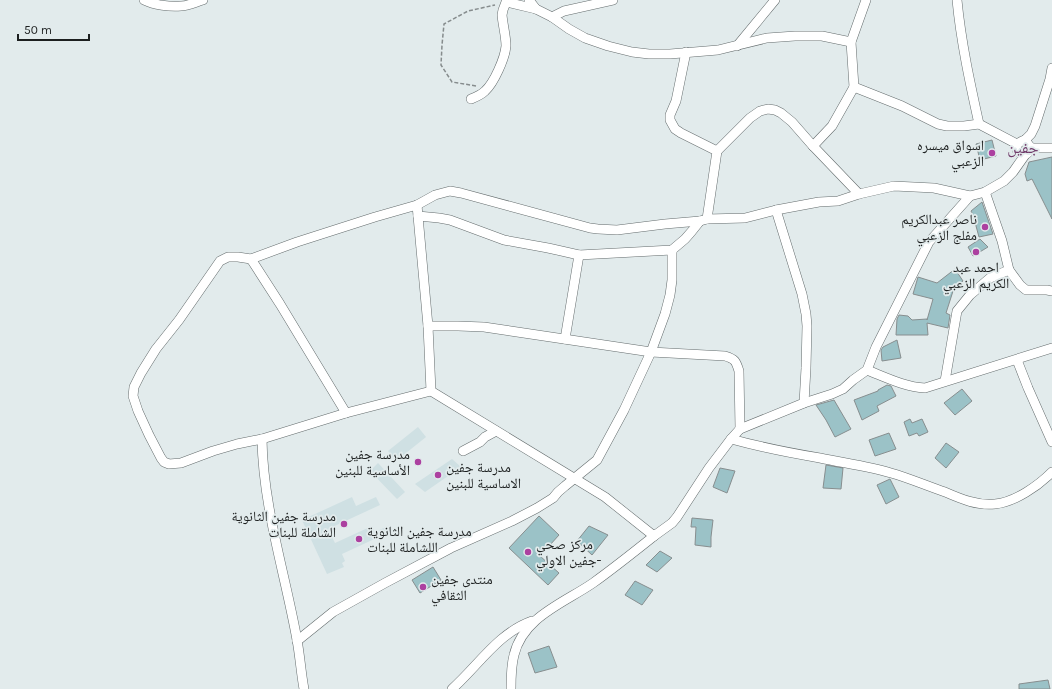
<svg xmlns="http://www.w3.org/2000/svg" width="1052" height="689" viewBox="0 0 1052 689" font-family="Karla,'Noto Naskh Arabic',sans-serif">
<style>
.built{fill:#cfe0e3}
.building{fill:#9bc2c7;stroke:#878e8f}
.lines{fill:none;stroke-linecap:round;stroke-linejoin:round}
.street-casing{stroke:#646c6d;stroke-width:10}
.path{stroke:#868c8d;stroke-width:1.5;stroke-dasharray:4 2;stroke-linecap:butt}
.street{stroke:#fff;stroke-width:9}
.poi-dot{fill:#ac40a0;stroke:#e2ebec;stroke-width:1.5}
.labels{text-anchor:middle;stroke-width:3.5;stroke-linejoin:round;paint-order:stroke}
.poi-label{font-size:14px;fill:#1c1f1f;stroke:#e2ebec;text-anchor:end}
.quarter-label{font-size:16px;fill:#6f3968;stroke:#e2ebec}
</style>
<rect width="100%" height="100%" fill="#e2ebec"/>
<g class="built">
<path d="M418 427 426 437 396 461 388 451Z"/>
<path d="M452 459 461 467 425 492 415 484Z"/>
<path d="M378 463 405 492 397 499 370 471Z"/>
<path d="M352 497 356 506 376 497 380 505 328 529 335 543 372 526 375 532 386 527 388 530 383 535 342 554 345 561 342 563 344 567 327 574 302 520Z"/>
</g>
<g class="building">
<path d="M992 140 996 156 980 160 976 144Z"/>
<path d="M1052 157V219L1032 179 1027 181 1025 174 1029 162Z"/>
<path d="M982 202 993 234 979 237 973 215 971 211Z"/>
<path d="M980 239 988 247 973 256 968 247Z"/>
<path d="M955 269 963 281 954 288 946 313 950 315 948 328 927 323 928 335H896L897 319 899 315 908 316 912 320 927 319V320L933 299 913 294 918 277 937 283Z"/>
<path d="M897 340 901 358 882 361 881 350 883 347Z"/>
<path d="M887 385 891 386 896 396 877 406 879 411 862 420 854 400 878 391V390Z"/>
<path d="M962 389 972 401 955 415 944 403Z"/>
<path d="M834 400 851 429 835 437 826 420 816 405Z"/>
<path d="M910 419 912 423 922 419 928 432 919 436 917 433 909 436 904 422Z"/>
<path d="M889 433 896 449 875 456 869 440Z"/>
<path d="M946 443 959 452 946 468 935 458Z"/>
<path d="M826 465 843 468 841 489 823 488Z"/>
<path d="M720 468 735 471 727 493 713 487Z"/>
<path d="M890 479 899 497 886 504 877 485Z"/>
<path d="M539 516 559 535 540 556 559 573 548 585 509 548Z"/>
<path d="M692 518 713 520 711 537V547L695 545 696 527H691Z"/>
<path d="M589 526 608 535 592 555 577 541Z"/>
<path d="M660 551 672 558 657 572 646 565Z"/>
<path d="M433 567 441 580 420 593 412 580Z"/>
<path d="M635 581 653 590 642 605 625 595Z"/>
<path d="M549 646 557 667 535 673 528 653Z"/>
<path d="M1048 680 1050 689H1019V684Z"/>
</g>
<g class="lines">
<g class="street-casing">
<g id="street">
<path d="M144 0C154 5 170 7 181 6 188 6 196 2 203 0"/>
<path d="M529 0 536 9 552 17 569 29 585 38 608 46 632 52 649 54H670L718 50 767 38 795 36H822L851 42"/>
<path d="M957 0C961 42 970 83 979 124"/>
<path d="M552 17 564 11 573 9 613 0"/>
<path d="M737 46 775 0"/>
<path d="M686 52 676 101 670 115V120L675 129 681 133 717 151 707 219"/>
<path d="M854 87 902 106 938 124 947 126H964L979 124 1017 144"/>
<path d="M471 99C476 97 481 95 485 91 494 83 505 58 506 46 506 36 503 26 502 15L503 10 506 2 536 9"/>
<path d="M1025 140 1031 134 1035 126 1050 79 1052 68"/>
<path d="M1025 140 1031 148C1029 153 1027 155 1022 155L1017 150V144L1022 141Z"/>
<path d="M813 146 832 126 854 87 851 42 866 0"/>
<path d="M1031 148H1052"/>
<path d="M717 151 750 118 760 111 768 109 775 110 781 113 792 122 813 146 859 194"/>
<path d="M985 192 1002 241 1009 270 1020 285 1026 290H1047L1052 291"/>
<path d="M417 205 428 326 431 391 605 497 654 536 672 523 677 517 709 468 731 439 740 429 804 403 832 394 843 389 853 380 867 370 876 347 929 242 970 196 985 192 1004 181 1013 172 1025 155"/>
<path d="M776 210 802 294 806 314 807 326 806 368 804 403"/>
<path d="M418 216 439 218 450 220 504 240 548 248 579 255 672 250 685 239 692 231 700 221"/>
<path d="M251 259 280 304 346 413"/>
<path d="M428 326H458L484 327 651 352 725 356C735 359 736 361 739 371L740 429"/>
<path d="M565 339 579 255"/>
<path d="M1017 360 1028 388 1052 442"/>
<path d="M867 370C885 377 905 387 925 388L1052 348"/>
<path d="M945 381 957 311 970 295 990 278 1009 270"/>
<path d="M431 391 346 413 262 439 237 444 213 451 181 463 169 464 164 462 161 458 149 435 138 411 133 396 134 387 141 373 156 349 179 320 220 261 228 257H238L251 259 297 242 375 217 417 205 435 195 450 191 461 193 590 228 598 229 617 230 665 224 700 221 707 219 745 218 776 210 819 202 838 201 859 194 894 186 934 188 970 196"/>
<path d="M262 439C263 507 285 573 297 640 300 656 301 673 304 689"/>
<path d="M731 439C760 447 790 453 820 458 843 463 868 466 891 473 909 478 927 486 945 492 961 499 978 506 995 504 1015 502 1038 486 1052 472"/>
<path d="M463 451 480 442 485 437 496 431"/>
<path d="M297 641 333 612 385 583 451 548 512 521 537 508 553 498 558 492 565 486 597 460 624 410 651 352 665 314 670 295 672 280V250"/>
<path d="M452 689C478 666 498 633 532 621"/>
<path d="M511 689C511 678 511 666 514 655 523 617 564 603 593 583 614 568 634 552 654 536"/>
</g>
</g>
<path class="path" d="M476 86 452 82 441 65 442 45 444 24 468 11 495 5"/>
<use href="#street" class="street"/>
</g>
<g class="poi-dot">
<circle cx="992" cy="153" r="4"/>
<circle cx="985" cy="227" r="4"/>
<circle cx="976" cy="252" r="4"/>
<circle cx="418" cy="462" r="4"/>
<circle cx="438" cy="475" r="4"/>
<circle cx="344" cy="524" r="4"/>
<circle cx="359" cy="539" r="4"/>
<circle cx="528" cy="552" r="4"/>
<circle cx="423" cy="587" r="4"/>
</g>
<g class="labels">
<g class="poi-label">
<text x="984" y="150">اسواق ميسره<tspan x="984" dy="16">الزعبي</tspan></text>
<text x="977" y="224">ناصر عبدالكريم<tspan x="977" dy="16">مفلج الزعبي</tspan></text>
<text x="976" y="272" text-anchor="middle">احمد عبد<tspan x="976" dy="16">الكريم الزعبي</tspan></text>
<text x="410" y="459">مدرسة جفين<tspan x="410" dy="16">الأساسية للبنين</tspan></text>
<text x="446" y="472" text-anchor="start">مدرسة جفين<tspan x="446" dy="16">الاساسية للبنين</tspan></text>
<text x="336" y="521">مدرسة جفين الثانوية<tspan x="336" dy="16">الشاملة للبنات</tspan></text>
<text x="367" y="536" text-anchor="start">مدرسة جفين الثانوية<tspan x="367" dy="16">اللشاملة للبنات</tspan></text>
<text x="536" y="549" text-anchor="start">مركز صحي<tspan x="536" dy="16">جفين الاولي-</tspan></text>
<text x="431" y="584" text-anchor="start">منتدى جفين<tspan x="431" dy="16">الثقافي</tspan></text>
</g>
<g class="quarter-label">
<text x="1023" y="153">جفين</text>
</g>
</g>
<path d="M18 34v6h71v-6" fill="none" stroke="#1c1f1f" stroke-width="2"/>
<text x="24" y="34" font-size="12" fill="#1c1f1f" stroke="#e2ebec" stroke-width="3" paint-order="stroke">50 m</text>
</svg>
